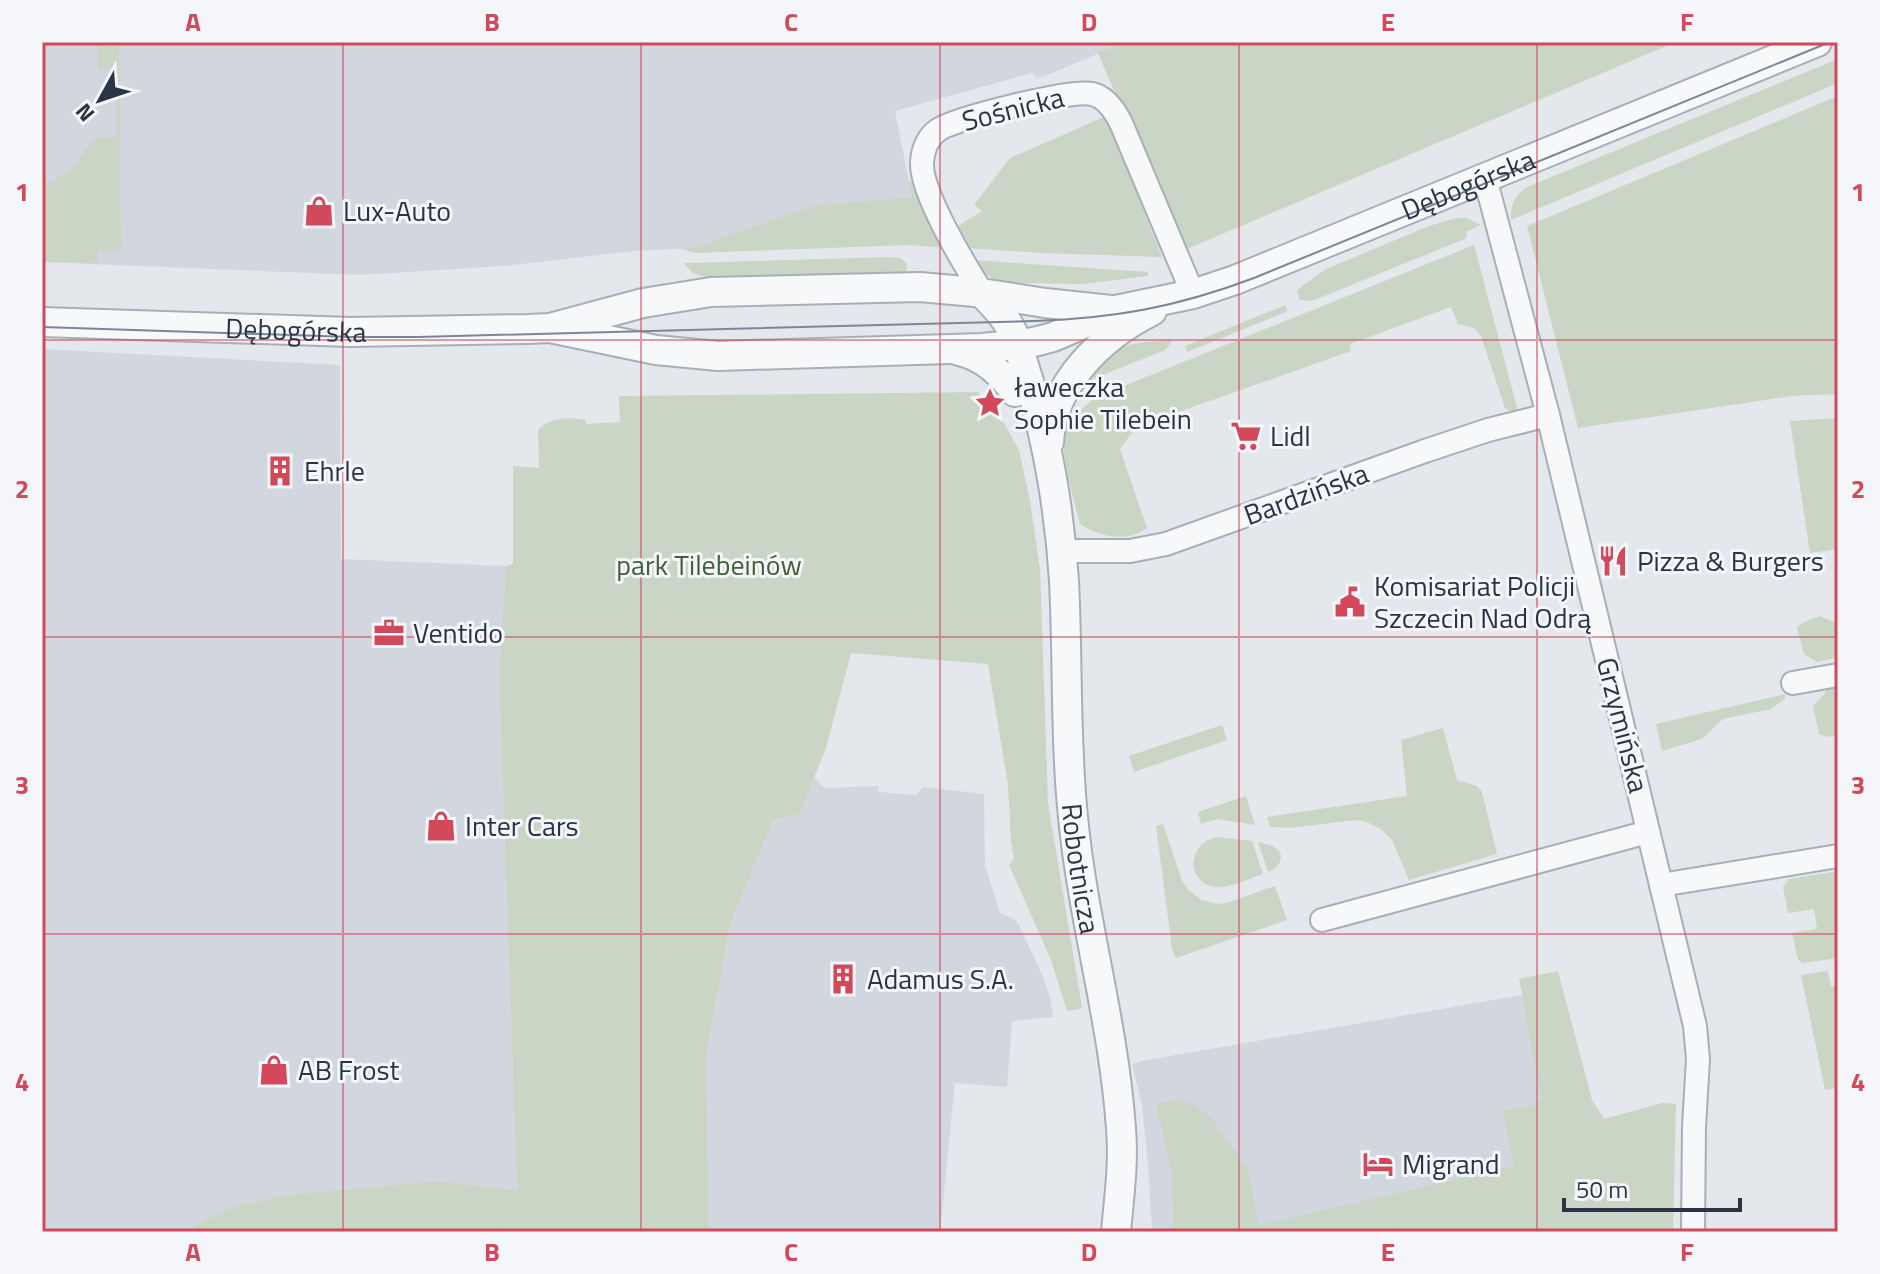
<svg xmlns="http://www.w3.org/2000/svg" width="1880" height="1274" viewBox="0 0 1880 1274" font-family="'Titillium Web',sans-serif">
<style>
.built{fill:#d2d6de}
.green{fill:#c9d6c5}
.lines{fill:none;stroke-linecap:round;stroke-linejoin:round}
.minor-casing{stroke:#a9aeb7;stroke-width:26}
.tertiary-casing{stroke:#a9aeb7;stroke-width:32}
.minor{stroke:#f7f8fa;stroke-width:22}
.tertiary{stroke:#f7f8fa;stroke-width:28}
.tram{stroke:#7d8696;stroke-width:2}
.grid{fill:none;stroke:#d1495b;stroke-width:2;stroke-opacity:0.55}
.labels{text-anchor:middle;stroke-width:6;stroke-linejoin:round;paint-order:stroke}
.street-label{font-size:28px;fill:#2b3445;stroke:#f4f6f9}
.poi-label{font-size:28px;fill:#2b3445;stroke:#f4f6f9;text-anchor:start}
.park-label{font-size:28px;fill:#3f6138;stroke:#f4f6f9}
.neatline{fill:none;stroke:#d1495b;stroke-width:3}
.grid-label{font-size:26px;text-anchor:middle;font-weight:bold;fill:#d1495b}
</style>
<rect width="100%" height="100%" fill="#e4e7ec"/>
<g class="built">
<path d="M42 42H1126L1038 79 1032 73 895 111 912 197 815 205 692 248 635 251 503 266 360 275 42 262Z"/>
<path d="M42 349 340 365 341 559 506 566 499 674 517 1190 438 1181 284 1195 236 1206 204 1221 189 1232H42Z"/>
<path d="M814 777 822 786 828 788 878 786 879 792 916 795 923 787 984 794 985 865 1000 913 1016 920 1020 927 1043 977 1050 997 1053 1017 1012 1021 1007 1087 955 1083 940 1232H709L706 1055 730 925 773 820 799 815Z"/>
<path d="M1522 995 1542 1100 1669 1232H1152L1148 1165 1142 1105 1132 1064 1141 1061Z"/>
</g>
<g class="green">
<path d="M97 42H119L121 252 98 251 97 263 42 262V185C57 180 70 171 80 159 84 154 86 146 91 142 97 136 109 138 116 137L117 70 98 71Z"/>
<path d="M1125 42H1676L1182 251 1098 53Z"/>
<path d="M1838 59V83L1511 220C1510 204 1514 197 1527 187Z"/>
<path d="M1838 96V394L1791 396 1578 428 1527 226Z"/>
<path d="M1106 116 1162 257 1041 253 966 248 953 229 982 211 974 205 1010 158Z"/>
<path d="M918 180 947 248 909 245 695 253 679 248H692L815 205 912 197 909 182Z"/>
<path d="M1456 218H1467L1481 225 1466 232 1467 238 1312 301 1300 300 1297 290 1326 269 1429 226Z"/>
<path d="M1474 245 1518 411 1511 412 1505 408 1481 336 1474 328 1458 324 1451 307 1350 344 1351 351 1136 427 1120 449 1147 528C1127 543 1100 537 1080 524 1075 502 1058 453 1066 432 1071 419 1084 407 1094 398Z"/>
<path d="M888 257 900 258 906 263 907 274 710 279 693 273 684 263Z"/>
<path d="M973 260 1148 272V276L1083 284 1012 283 994 279 981 271Z"/>
<path d="M1285 305 1288 311 1187 352 1185 346Z"/>
<path d="M1173 340 1165 350 1080 384C1085 378 1090 370 1095 364 1116 342 1146 342 1173 340Z"/>
<path d="M978 392 1003 421 1019 450 1030 501 1040 569 1048 803 1082 1007 1080 1009 1067 1011 1051 960 1009 865 1014 858 1011 842 1008 785 988 664 851 653 826 748 799 815 773 820 730 925 706 1055 709 1232H189L204 1221 236 1206 284 1195 438 1181 517 1190 499 674 506 566 513 564V466L539 468 538 430C552 417 567 417 585 420L586 424 620 422 619 396Z"/>
<path d="M1838 418V549L1810 553 1790 421Z"/>
<path d="M1820 616 1838 624V657L1817 662 1804 654 1797 627 1804 622Z"/>
<path d="M1838 684V735L1827 737 1819 734 1813 706 1825 693V686Z"/>
<path d="M1785 694V699L1771 709 1723 719 1702 739 1662 751 1656 724Z"/>
<path d="M1222 725 1227 740 1134 772 1129 756Z"/>
<path d="M1443 728 1457 780 1477 786 1482 792 1497 854 1409 880 1392 840 1381 829 1367 822 1355 820 1290 828 1270 827 1267 817 1407 796 1401 740Z"/>
<path d="M1246 796 1255 825 1217 819 1201 824 1198 812Z"/>
<path d="M1163 824 1182 881 1188 890 1202 900 1218 904 1226 903 1275 886 1287 920 1176 958 1172 949 1156 826Z"/>
<path d="M1216 837 1252 841 1263 874C1250 878 1226 890 1213 887 1186 881 1187 844 1216 837Z"/>
<path d="M1258 842 1273 846 1280 852C1283 862 1277 868 1268 872Z"/>
<path d="M1838 871V958L1803 963 1798 960 1792 933 1817 929 1814 909 1788 913 1783 887 1789 879Z"/>
<path d="M1558 971 1592 1100 1604 1119 1662 1103 1676 1104 1673 1232H1174L1172 1172 1156 1103 1186 1100 1199 1108 1211 1118 1247 1167 1259 1225 1514 1166 1503 1111 1534 1105 1541 1099 1519 979Z"/>
<path d="M1828 971 1831 986H1838V1088L1825 1090 1801 975Z"/>
</g>
<g class="lines">
<g class="minor-casing">
<g id="minor">
<path d="M1485 178 1548 415 1695 1026 1698 1059 1694 1127 1693 1232"/>
<path d="M983 294C966 267 920 192 922 162 923 149 927 138 938 130 956 118 1072 89 1092 94 1106 97 1115 111 1121 123L1193 294"/>
<path d="M1061 551H1130L1166 544 1425 451 1488 430 1548 415"/>
<path d="M1793 683 1838 675"/>
<path d="M1661 885 1838 856"/>
<path d="M1322 920 1648 832"/>
</g>
</g>
<g class="tertiary-casing">
<g id="tertiary">
<path id="s1" d="M983 294C993 304 1003 314 1010 327 1019 343 1022 361 1028 378 1048 441 1060 515 1064 581 1068 660 1065 739 1073 817 1083 922 1114 1024 1121 1129 1124 1163 1119 1198 1116 1232"/>
<path id="s2" d="M42 322 351 332 528 329 550 328 643 303 711 292 920 287 975 292 1045 303 1111 310"/>
<path id="s3" d="M550 328 656 350 718 356 982 348 1024 344 1038 341 1053 337 1116 310 1193 294 1235 280 1817 42"/>
<path d="M959 351C984 357 1000 372 1015 392"/>
<path d="M1049 442C1052 383 1102 336 1152 311"/>
</g>
</g>
<use href="#minor" class="minor"/>
<use href="#tertiary" class="tertiary"/>
<path class="tram" d="M42 327 351 337H418L1034 321C1116 318 1177 307 1254 278L1830 42"/>
</g>
<path class="grid" d="M343 42V1232M641 42V1232M940 42V1232M1239 42V1232M1537 42V1232M42 340H1838M42 637H1838M42 934H1838"/>
<defs>
<g id="shop-bare" transform="scale(2.4)"><path d="M-5-2.5h2.3a2.7 3.5 0 0 1 5.4 0H5L5.5 6h-11ZM-1.5-2.5h3a1.5 2.3 0 0 0-3 0Z" fill="#d1495b" stroke="#f4f6f9" stroke-width="2.5" paint-order="stroke"/></g>
<g id="sight-bare" transform="scale(2.4)"><path d="M0-6L1.8-2.2L6-1.7L2.9 1.2L3.7 5.4L0 3.3L-3.7 5.4L-2.9 1.2L-6-1.7L-1.8-2.2Z" fill="#d1495b" stroke="#f4f6f9" stroke-width="2.5" paint-order="stroke"/></g>
<g id="supermarket-bare" transform="scale(2.4)"><path d="M-6-5.5h2.5l.6 2H6L4.5 2H-2.5L-4.4-4H-6ZM-1.5 3.2a1.3 1.3 0 1 0 .1 0ZM3 3.2a1.3 1.3 0 1 0 .1 0Z" fill="#d1495b" stroke="#f4f6f9" stroke-width="2.5" paint-order="stroke"/></g>
<g id="building-bare" transform="scale(2.4)"><path d="M-4-6H4V6H1V3H-1V6H-4ZM-2.5-4.3h1.7v1.8h-1.7ZM.8-4.3h1.7v1.8H.8ZM-2.5-1h1.7V.8h-1.7ZM.8-1h1.7V.8H.8Z" fill="#d1495b" stroke="#f4f6f9" stroke-width="2.5" paint-order="stroke"/></g>
<g id="restaurant-bare" transform="scale(2.4)"><path d="M-5-6h1v4h1v-4h1v4h1v-4h1v5L-1.5 .5V6h-2V.5L-5-1ZM5-6V6H3V1.5H1.5Q1.5-4 5-6Z" fill="#d1495b" stroke="#f4f6f9" stroke-width="2.5" paint-order="stroke"/></g>
<g id="civic-bare" transform="scale(2.4)"><path d="M-.6-6.5H3V-4.5H.6V-3L4-1V1h2V6H-6V1h2V-1L-.6-3ZM-1.2 2.5V6h2.4V2.5Z" fill="#d1495b" stroke="#f4f6f9" stroke-width="2.5" paint-order="stroke"/></g>
<g id="office-bare" transform="scale(2.4)"><path d="M-6-3h4V-5.5h4V-3h4V5H-6ZM-1-4.5V-3h2v-1.5ZM-6 0V1H6V0Z" fill="#d1495b" stroke="#f4f6f9" stroke-width="2.5" paint-order="stroke"/></g>
<g id="hotel-bare" transform="scale(2.4)"><path d="M-6-4.5h1.5V1H6V5H4.5V3h-9V5H-6ZM-4 0a1.8 1.8 0 1 1 3.6 0ZM.5 0V-2.5h3Q6-2.5 6 0Z" fill="#d1495b" stroke="#f4f6f9" stroke-width="2.5" paint-order="stroke"/></g>
</defs>
<g fill-rule="evenodd">
<use href="#shop-bare" x="319" y="211"/>
<use href="#sight-bare" x="990" y="403"/>
<use href="#supermarket-bare" x="1246" y="436"/>
<use href="#building-bare" x="280" y="471"/>
<use href="#restaurant-bare" x="1613" y="561"/>
<use href="#civic-bare" x="1350" y="602"/>
<use href="#office-bare" x="389" y="633"/>
<use href="#shop-bare" x="441" y="826"/>
<use href="#building-bare" x="843" y="979"/>
<use href="#shop-bare" x="274" y="1070"/>
<use href="#hotel-bare" x="1378" y="1164"/>
</g>
<g class="labels">
<g class="street-label">
<text transform="translate(1013 109) rotate(-14)" y="10">Sośnicka</text>
<text dy="10" stroke="none"><textPath href="#s3" startOffset="950">Dębogórska</textPath></text>
<text dy="10" stroke="none"><textPath href="#s2" startOffset="254">Dębogórska</textPath></text>
<text transform="translate(1306 494) rotate(-20)" y="10">Bardzińska</text>
<text transform="translate(1623 725) rotate(76)" y="10">Grzymińska</text>
<text dy="10" stroke="none"><textPath href="#s1" startOffset="592">Robotnicza</textPath></text>
</g>
<g class="poi-label">
<text x="343" y="221">Lux-Auto</text>
<text x="1014" y="397">ławeczka<tspan x="1014" dy="32">Sophie Tilebein</tspan></text>
<text x="1270" y="446">Lidl</text>
<text x="304" y="481">Ehrle</text>
<text x="1637" y="571">Pizza &amp; Burgers</text>
<text x="1374" y="596">Komisariat Policji<tspan x="1374" dy="32">Szczecin Nad Odrą</tspan></text>
<text x="413" y="643">Ventido</text>
<text x="465" y="836">Inter Cars</text>
<text x="867" y="989">Adamus S.A.</text>
<text x="298" y="1080">AB Frost</text>
<text x="1402" y="1174">Migrand</text>
</g>
<g class="park-label">
<text x="709" y="575">park Tilebeinów</text>
</g>
</g>
<rect width="1880" height="1274" fill="none" stroke="#f4f6f9" stroke-width="88"/>
<g transform="translate(100 100) rotate(230)" stroke="#f4f6f9" stroke-width="6" paint-order="stroke">
<path d="M0-6L14 30L0 20L-14 30Z" fill="#2b3445"/>
<text y="-12" font-size="22" font-weight="bold" text-anchor="middle" fill="#2b3445">N</text>
</g>
<path d="M1564 1198v12h176v-12" fill="none" stroke="#2b3445" stroke-width="4"/>
<text x="1576" y="1198" font-size="24" fill="#2b3445" stroke="#f4f6f9" stroke-width="6" paint-order="stroke">50 m</text>
<rect x="44" y="44" width="1792" height="1186" class="neatline"/>
<g class="grid-label">
<text x="193" y="31">A</text>
<text x="492" y="31">B</text>
<text x="791" y="31">C</text>
<text x="1089" y="31">D</text>
<text x="1388" y="31">E</text>
<text x="1687" y="31">F</text>
<text x="22" y="201">1</text>
<text x="1858" y="201">1</text>
<text x="22" y="498">2</text>
<text x="1858" y="498">2</text>
<text x="22" y="794">3</text>
<text x="1858" y="794">3</text>
<text x="22" y="1091">4</text>
<text x="1858" y="1091">4</text>
<text x="193" y="1261">A</text>
<text x="492" y="1261">B</text>
<text x="791" y="1261">C</text>
<text x="1089" y="1261">D</text>
<text x="1388" y="1261">E</text>
<text x="1687" y="1261">F</text>
</g>
</svg>
